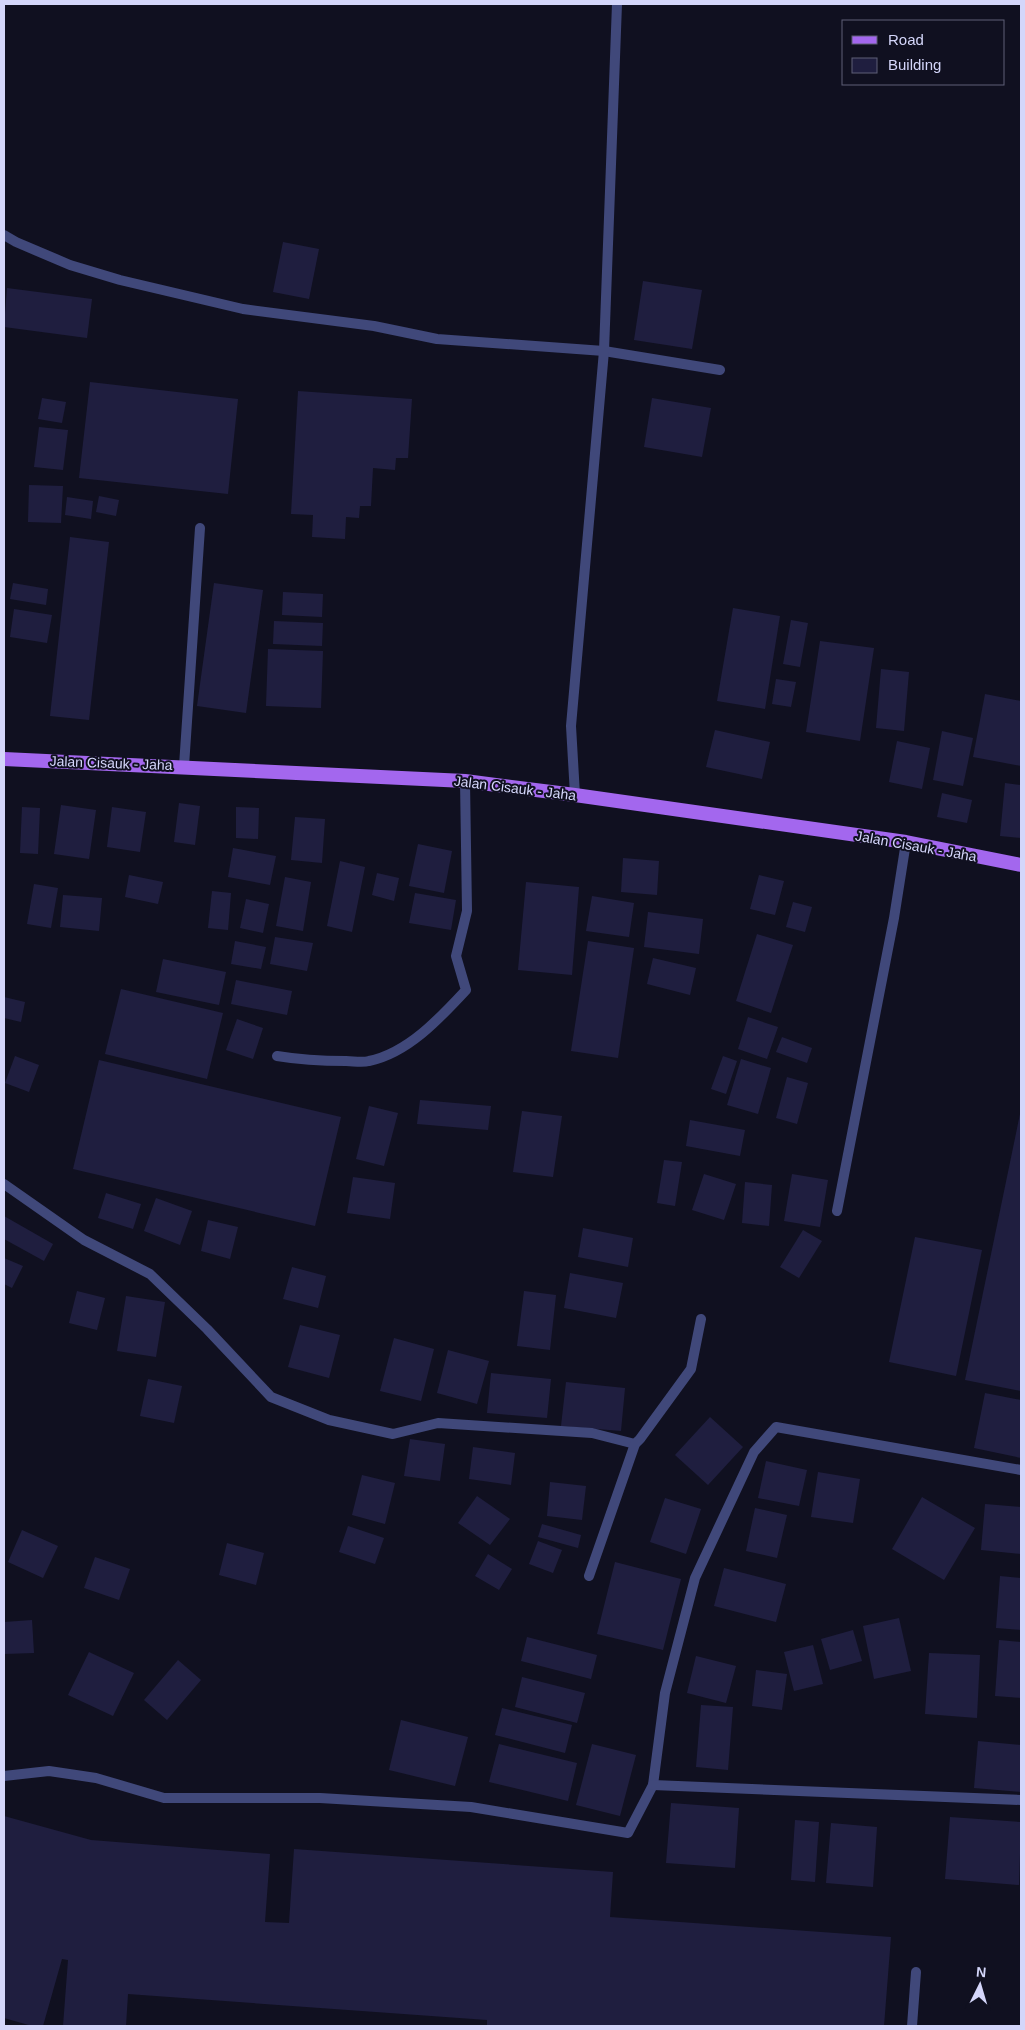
<svg xmlns="http://www.w3.org/2000/svg" width="1025" height="2030" viewBox="0 0 1025 2030" font-family="Arial,sans-serif">
<style>
.building{fill:#1f1e3f}
.lines{fill:none;stroke-linecap:round;stroke-linejoin:round}
.service{stroke:#40487a;stroke-width:10}
.minor{stroke:#40487a;stroke-width:10}
.primary{stroke:#a367ee;stroke-width:14}
.labels{text-anchor:middle;stroke-width:4;stroke-linejoin:round;paint-order:stroke}
.street-label{font-size:14px;fill:#d4d6fa;stroke:#101020}
</style>
<rect width="100%" height="100%" fill="#101020"/>
<g class="building">
<path d="M283 242 319 249 309 299 273 292Z"/>
<path d="M643 281 702 290 692 349 634 340Z"/>
<path d="M7 288 92 299 87 338 4 327Z"/>
<path d="M90 382 238 399 228 494 79 478Z"/>
<path d="M298 391 412 399 408 458H396L395 470 373 468 371 506H360L359 518 346 517 345 539 312 537 313 515 291 514Z"/>
<path d="M42 398 66 402 62 423 38 419Z"/>
<path d="M652 398 711 408 702 457 644 447Z"/>
<path d="M39 427 68 430 63 470 34 467Z"/>
<path d="M29 485 63 486 61 523 28 522Z"/>
<path d="M99 496 119 500 116 516 96 512Z"/>
<path d="M67 497 93 501 91 519 65 515Z"/>
<path d="M70 537 109 542 89 720 50 716Z"/>
<path d="M13 583 48 589 46 605 10 599Z"/>
<path d="M214 583 263 590 246 713 197 706Z"/>
<path d="M283 592 323 594 322 617 282 615Z"/>
<path d="M733 608 780 616 765 709 717 701Z"/>
<path d="M14 609 52 615 47 643 10 637Z"/>
<path d="M791 620 808 623 800 667 783 664Z"/>
<path d="M274 621 323 623 322 646 273 644Z"/>
<path d="M820 641 874 648 860 741 806 732Z"/>
<path d="M268 649 323 651 321 708 266 706Z"/>
<path d="M881 669 909 672 904 731 876 728Z"/>
<path d="M776 679 796 682 791 707 772 704Z"/>
<path d="M985 694 1021 701V766L973 757Z"/>
<path d="M715 730 770 742 762 779 706 767Z"/>
<path d="M942 731 973 738 963 786 933 780Z"/>
<path d="M897 741 930 748 922 789 889 782Z"/>
<path d="M1005 783 1021 785V838L1000 836Z"/>
<path d="M942 793 972 800 967 823 937 817Z"/>
<path d="M179 803 200 806 195 845 174 842Z"/>
<path d="M61 805 96 810 89 859 54 854Z"/>
<path d="M22 807 40 808 38 854 20 853Z"/>
<path d="M112 807 146 812 140 852 107 847Z"/>
<path d="M236 807 259 808 258 839 236 838Z"/>
<path d="M295 817 325 819 322 863 291 860Z"/>
<path d="M418 844 452 851 444 893 409 886Z"/>
<path d="M233 848 276 856 270 885 228 877Z"/>
<path d="M623 858 659 861 657 895 621 892Z"/>
<path d="M340 861 365 867 352 932 327 926Z"/>
<path d="M377 873 399 878 394 901 372 895Z"/>
<path d="M129 875 163 882 158 904 125 897Z"/>
<path d="M759 875 784 881 775 915 750 909Z"/>
<path d="M285 877 311 882 303 931 276 926Z"/>
<path d="M526 882 579 887 572 975 518 970Z"/>
<path d="M34 884 58 888 51 928 27 924Z"/>
<path d="M212 891 231 893 228 930 208 928Z"/>
<path d="M415 893 456 900 451 930 409 923Z"/>
<path d="M63 895 102 898 99 931 60 927Z"/>
<path d="M592 896 634 903 629 937 586 931Z"/>
<path d="M246 899 269 904 263 933 240 928Z"/>
<path d="M793 902 812 907 805 932 786 927Z"/>
<path d="M648 912 703 919 699 954 644 947Z"/>
<path d="M757 934 793 945 771 1013 736 1001Z"/>
<path d="M275 937 313 943 307 971 270 964Z"/>
<path d="M235 941 266 947 261 969 231 964Z"/>
<path d="M588 941 634 948 618 1058 571 1051Z"/>
<path d="M653 958 696 968 690 995 647 984Z"/>
<path d="M163 959 226 972 219 1005 156 992Z"/>
<path d="M236 980 292 991 287 1015 231 1004Z"/>
<path d="M121 989 223 1013 207 1079 105 1054Z"/>
<path d="M4 997 25 1002 21 1022 4 1018Z"/>
<path d="M748 1017 778 1027 767 1059 738 1049Z"/>
<path d="M237 1019 263 1028 253 1059 226 1050Z"/>
<path d="M782 1037 812 1048 807 1063 776 1052Z"/>
<path d="M15 1056 39 1065 29 1092 5 1083Z"/>
<path d="M723 1056 737 1061 726 1094 711 1089Z"/>
<path d="M741 1059 771 1068 758 1114 727 1105Z"/>
<path d="M99 1060 341 1117 315 1226 73 1169Z"/>
<path d="M787 1077 808 1083 797 1124 776 1118Z"/>
<path d="M420 1100 491 1106 488 1130 417 1124Z"/>
<path d="M369 1106 398 1113 384 1166 356 1159Z"/>
<path d="M522 1111 562 1116 553 1177 513 1172Z"/>
<path d="M1020 1114H1021V1391L965 1380Z"/>
<path d="M690 1120 745 1130 740 1156 686 1146Z"/>
<path d="M664 1160 682 1162 675 1206 657 1203Z"/>
<path d="M704 1174 736 1184 724 1220 692 1210Z"/>
<path d="M792 1174 828 1180 820 1227 784 1221Z"/>
<path d="M353 1177 395 1183 390 1219 347 1213Z"/>
<path d="M745 1182 772 1185 769 1226 742 1223Z"/>
<path d="M106 1193 141 1204 133 1229 98 1218Z"/>
<path d="M156 1198 192 1211 180 1245 144 1231Z"/>
<path d="M4 1216 53 1244 44 1261 4 1239Z"/>
<path d="M208 1220 238 1227 230 1259 201 1251Z"/>
<path d="M583 1228 633 1238 628 1267 578 1257Z"/>
<path d="M803 1230 822 1241 799 1278 780 1267Z"/>
<path d="M915 1237 982 1250 956 1376 889 1362Z"/>
<path d="M4 1258 23 1266 12 1288 4 1284Z"/>
<path d="M292 1267 326 1276 318 1308 283 1299Z"/>
<path d="M570 1273 623 1283 616 1318 564 1308Z"/>
<path d="M77 1291 105 1298 97 1330 69 1323Z"/>
<path d="M524 1291 556 1295 550 1350 517 1346Z"/>
<path d="M126 1296 165 1302 156 1357 117 1351Z"/>
<path d="M300 1325 340 1335 329 1378 288 1367Z"/>
<path d="M394 1338 434 1349 421 1401 380 1391Z"/>
<path d="M448 1350 489 1361 477 1404 437 1393Z"/>
<path d="M491 1373 551 1379 547 1418 487 1413Z"/>
<path d="M148 1379 182 1386 174 1423 140 1416Z"/>
<path d="M566 1382 625 1388 621 1431 561 1426Z"/>
<path d="M985 1393 1021 1400V1458L974 1448Z"/>
<path d="M710 1417 743 1447 708 1485 675 1455Z"/>
<path d="M410 1439 445 1444 440 1481 404 1476Z"/>
<path d="M473 1447 515 1453 511 1485 469 1479Z"/>
<path d="M766 1461 807 1470 799 1506 758 1498Z"/>
<path d="M818 1472 860 1479 853 1523 811 1517Z"/>
<path d="M362 1475 395 1483 385 1524 352 1515Z"/>
<path d="M550 1482 586 1486 582 1520 547 1516Z"/>
<path d="M477 1496 510 1519 490 1545 458 1523Z"/>
<path d="M922 1497 975 1528 944 1580 892 1549Z"/>
<path d="M665 1498 701 1509 686 1554 650 1542Z"/>
<path d="M985 1504 1021 1507V1554L981 1550Z"/>
<path d="M755 1508 787 1515 777 1558 746 1551Z"/>
<path d="M542 1524 581 1535 578 1548 538 1537Z"/>
<path d="M348 1526 384 1538 375 1564 339 1552Z"/>
<path d="M22 1530 58 1546 43 1578 8 1562Z"/>
<path d="M538 1541 562 1550 553 1573 529 1564Z"/>
<path d="M227 1543 264 1553 256 1585 219 1575Z"/>
<path d="M488 1554 512 1569 499 1590 475 1576Z"/>
<path d="M95 1557 130 1569 119 1600 84 1588Z"/>
<path d="M615 1562 681 1579 663 1650 597 1634Z"/>
<path d="M724 1568 786 1584 776 1622 714 1606Z"/>
<path d="M1000 1576 1021 1578V1630L996 1628Z"/>
<path d="M899 1618 911 1671 874 1679 863 1626Z"/>
<path d="M32 1620 34 1653 4 1654V1622Z"/>
<path d="M853 1630 862 1661 830 1670 821 1639Z"/>
<path d="M527 1637 597 1655 591 1679 521 1661Z"/>
<path d="M999 1640 1021 1642V1698L995 1696Z"/>
<path d="M813 1645 823 1684 794 1691 784 1652Z"/>
<path d="M89 1652 134 1673 113 1716 68 1695Z"/>
<path d="M929 1653 980 1655 977 1718 925 1714Z"/>
<path d="M696 1656 736 1666 726 1703 687 1693Z"/>
<path d="M178 1660 201 1680 167 1720 144 1700Z"/>
<path d="M756 1670 787 1674 782 1710 752 1706Z"/>
<path d="M522 1677 585 1693 577 1723 515 1707Z"/>
<path d="M701 1705 733 1707 728 1770 696 1767Z"/>
<path d="M502 1708 572 1725 565 1753 495 1735Z"/>
<path d="M401 1720 468 1737 455 1786 389 1770Z"/>
<path d="M978 1741 1021 1745V1792L974 1788Z"/>
<path d="M499 1744 577 1763 568 1801 489 1782Z"/>
<path d="M592 1744 636 1755 620 1816 576 1805Z"/>
<path d="M671 1803 739 1808 735 1868 666 1863Z"/>
<path d="M4 1816 91 1840 270 1854 265 1922 289 1923 294 1849 613 1872 610 1917 891 1937 884 2026H487V2020L128 1994 126 2026H63L68 1960 62 1959 43 2026H32L4 2018Z"/>
<path d="M950 1817 1021 1822 1019 1885 945 1879Z"/>
<path d="M795 1820 819 1822 815 1882 791 1880Z"/>
<path d="M831 1823 877 1827 873 1887 826 1883Z"/>
</g>
<g class="lines">
<g class="service">
<path d="M184 766 200 528"/>
<path d="M837 1211 894 918 906 842"/>
<path d="M912 2026 916 1972"/>
</g>
<g class="minor">
<path d="M4 235 16 242 70 265 120 280 243 309 374 326 437 339 604 351 720 370"/>
<path d="M575 795 571 726 604 351 617 4"/>
<path d="M277 1056C301 1060 322 1061 346 1061 353 1061 362 1063 369 1061 408 1053 440 1018 466 990L456 956 467 911 465 781"/>
<path d="M4 1184 84 1240 150 1274 207 1329 271 1397 329 1420 393 1434 438 1423 592 1433 635 1444"/>
<path d="M589 1576 635 1444 640 1439 691 1369 701 1319"/>
<path d="M4 1776 49 1771 96 1778 164 1798H320L471 1807 628 1833 653 1785 665 1693 695 1578 754 1452 776 1427 1021 1470"/>
<path d="M653 1785 1021 1800"/>
</g>
<path class="primary" d="M4 759 465 781 575 795 906 842 1021 865"/>
</g>
<g class="labels">
<g class="street-label">
<text transform="translate(111 763) rotate(2)" y="5">Jalan Cisauk - Jaha</text>
<text transform="translate(515 788) rotate(7)" y="5">Jalan Cisauk - Jaha</text>
<text transform="translate(916 846) rotate(10)" y="5">Jalan Cisauk - Jaha</text>
</g>
</g>
<rect width="1025" height="2030" fill="none" stroke="#d4d6fa" stroke-width="10"/>
<rect x="842" y="20" width="162" height="65" fill="#101020" stroke="#5e5f77"/>
<rect x="852" y="36" width="25" height="8" fill="#a367ee" stroke="#5e5f77"/>
<text x="888" y="45" font-size="15" fill="#d4d6fa">Road</text>
<rect x="852" y="58" width="25" height="15" fill="#1f1e3f" stroke="#5e5f77"/>
<text x="888" y="70" font-size="15" fill="#d4d6fa">Building</text>
<g transform="translate(980 1985) rotate(5)" stroke="#101020" stroke-width="4" paint-order="stroke">
<path d="M0-4L9 19L0 12L-9 19Z" fill="#d4d6fa"/>
<text y="-8" font-size="14" font-weight="bold" text-anchor="middle" fill="#d4d6fa">N</text>
</g>
</svg>
